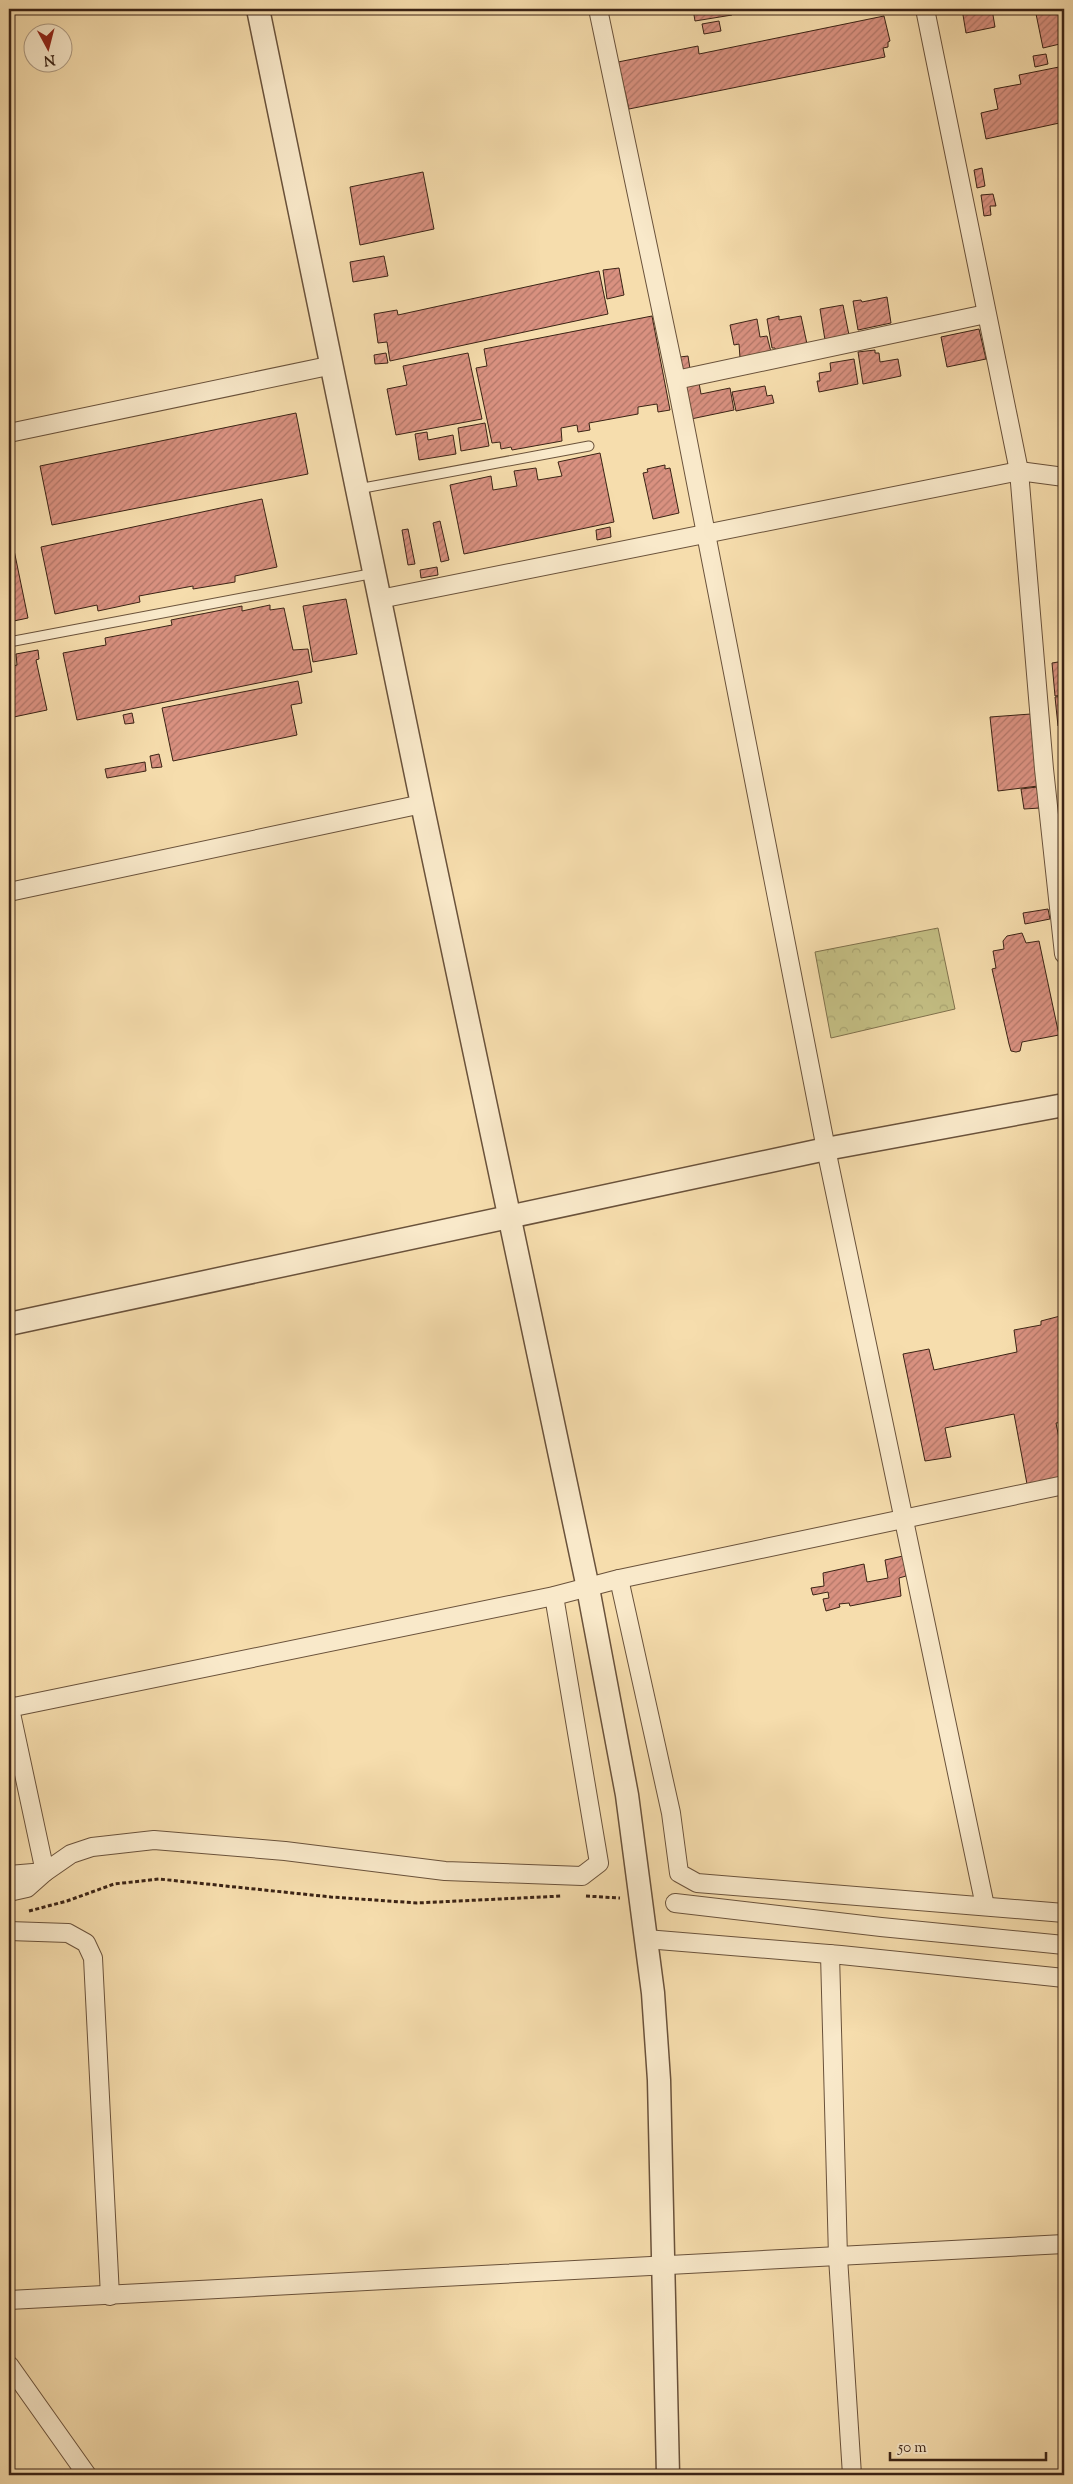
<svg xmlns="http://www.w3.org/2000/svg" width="1073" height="2484" viewBox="0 0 1073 2484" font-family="'Sorts Mill Goudy',serif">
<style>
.park{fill:url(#park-crowns);stroke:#80714c}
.building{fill:url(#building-hatch);stroke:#3b2315}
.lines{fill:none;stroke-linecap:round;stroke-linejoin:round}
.service-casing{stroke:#6a523b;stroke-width:11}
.minor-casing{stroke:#6a523b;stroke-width:20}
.tertiary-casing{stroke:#6a523b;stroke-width:25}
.path{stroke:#3b2315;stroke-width:3;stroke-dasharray:4 2.5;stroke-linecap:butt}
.service{stroke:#f9e9ca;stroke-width:9}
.minor{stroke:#f9e9ca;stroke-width:18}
.tertiary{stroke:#f9e9ca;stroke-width:22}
</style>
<defs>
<pattern id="park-crowns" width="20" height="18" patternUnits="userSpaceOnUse" patternTransform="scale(1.25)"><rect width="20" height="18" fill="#c4bf84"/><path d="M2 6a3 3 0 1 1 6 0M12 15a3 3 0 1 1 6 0" fill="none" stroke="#a9a471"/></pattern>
<pattern id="building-hatch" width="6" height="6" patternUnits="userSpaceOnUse" patternTransform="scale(1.25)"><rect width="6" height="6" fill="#d99180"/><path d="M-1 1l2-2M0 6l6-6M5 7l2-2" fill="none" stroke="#b17668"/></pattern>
</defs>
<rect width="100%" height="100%" fill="#f6ddad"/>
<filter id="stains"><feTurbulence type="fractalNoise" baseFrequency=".004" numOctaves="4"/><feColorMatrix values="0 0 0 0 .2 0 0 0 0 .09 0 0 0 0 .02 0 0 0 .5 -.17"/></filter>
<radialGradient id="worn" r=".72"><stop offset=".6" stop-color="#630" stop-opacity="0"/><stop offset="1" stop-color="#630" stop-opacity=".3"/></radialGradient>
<path class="park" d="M938 928 955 1009 831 1038 815 952Z"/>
<g class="building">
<path d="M693 9H731L732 15 695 21Z"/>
<path d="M962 9H992L995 27 966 33Z"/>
<path d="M1035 9H1064V43L1043 48Z"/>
<path d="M884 16 890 41 888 42V47L883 48 885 57 629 109 618 62 698 46 699 54Z"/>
<path d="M719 21 721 31 704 34 702 24Z"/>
<path d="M1046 54 1048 64 1035 67 1033 56Z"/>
<path d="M1064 66V122L986 139 981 113 998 109 994 89 1021 84 1019 75Z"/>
<path d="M982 168 985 186 977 188 974 170Z"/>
<path d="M423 172 434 229 360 245 350 187Z"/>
<path d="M993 194 996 206H990L991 215 984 216 981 195Z"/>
<path d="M384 256 388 276 353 282 350 262Z"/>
<path d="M619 268 624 295 607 299 603 270Z"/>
<path d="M599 271 608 314 390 361 387 342 378 343 374 314 397 310 398 315Z"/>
<path d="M887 297 891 323 858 330 853 301 861 300 862 302Z"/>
<path d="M843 305 849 335 825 340 820 309Z"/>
<path d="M652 316 670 410 658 412 657 404 638 407V414L589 423 590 430 578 432 577 425 561 428 562 441 512 450 511 447 501 449 500 442 492 443 476 368 487 366 484 349Z"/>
<path d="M779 316V320L801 316 807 344 776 351 775 348H772L767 319Z"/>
<path d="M757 319 760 337 767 336 771 352 740 358 739 344 734 345 730 325Z"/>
<path d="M979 329 986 359 947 367 941 337Z"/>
<path d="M875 350V353H879L880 362 898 359 901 376 863 384 858 352Z"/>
<path d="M386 353 388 363 375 364 374 355Z"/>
<path d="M468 353 482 419 396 435 387 389 407 385 403 366Z"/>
<path d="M688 356 690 369H682L680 357Z"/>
<path d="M854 359 858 384 819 392 817 381H820L819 373 831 371 830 363Z"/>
<path d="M699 383 701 394 730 388 734 410 691 419 685 385Z"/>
<path d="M765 386 767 396 772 395 774 403 736 411 732 392Z"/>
<path d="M296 413 308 474 52 525 40 466Z"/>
<path d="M485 423 489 446 461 451 458 428Z"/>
<path d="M427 432 428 440 453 435 456 454 419 460 415 434Z"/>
<path d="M600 453 614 522 464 554 450 485 491 476 493 490 517 486 514 471 536 468 538 480 562 476 558 462Z"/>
<path d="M665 465V469L670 468 679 513 653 519 643 473 648 472 647 469Z"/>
<path d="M262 499 277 567 235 576V582L193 589V586L139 596 140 602 98 611 97 605 55 614 41 547Z"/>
<path d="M440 521 449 560 441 562 433 523Z"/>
<path d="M610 527 611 537 597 540 596 530Z"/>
<path d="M408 529 415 564 408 565 402 530Z"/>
<path d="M14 550 28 618 9 622V551Z"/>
<path d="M437 567 438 575 421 578 420 570Z"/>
<path d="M346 599 357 654 313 662 303 606Z"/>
<path d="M270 605V610L284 608 293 650 308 649 312 672 77 720 63 653 106 645 105 638 172 625 171 620 242 606V611Z"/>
<path d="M38 650 39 659 36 660 47 710 9 718V667L17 665 16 654Z"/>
<path d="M1064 661V695L1055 696 1052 663Z"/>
<path d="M298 681 302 703 291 705 297 735 173 761 162 708Z"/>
<path d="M1064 696V725L1058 726 1055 697Z"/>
<path d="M132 713 134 723 125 724 123 715Z"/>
<path d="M1031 714 1038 786 998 791 990 717Z"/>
<path d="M159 754 162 767 152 768 150 756Z"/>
<path d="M145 762 146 771 107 778 105 769Z"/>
<path d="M1037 787 1040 808 1024 809 1021 789Z"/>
<path d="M1048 909 1050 919 1025 924 1023 913Z"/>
<path d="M1022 933 1026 943 1039 941 1059 1035 1022 1042 1020 1051 1016 1052 1011 1051 1009 1044 992 969 996 968 993 951 1004 949 1003 941 1007 936Z"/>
<path d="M1064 1315V1402L1061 1403 1064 1422 1056 1423 1064 1464V1478L1027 1484 1014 1414 945 1428 951 1457 925 1461 903 1354 929 1349 934 1370 1017 1352 1014 1330 1041 1325V1321Z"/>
<path d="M903 1556 906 1576 899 1578 901 1596 850 1606 849 1603 839 1604 840 1607 826 1611 823 1599 829 1598 828 1592 813 1595 811 1588 824 1586 823 1573 864 1564 867 1582 888 1578 885 1560Z"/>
</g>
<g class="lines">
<g class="service-casing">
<g id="service">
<path d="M358 489 589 446"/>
<path d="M9 642 375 573"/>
</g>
</g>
<g class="minor-casing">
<g id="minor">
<path d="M598 9 676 380 826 1149 985 1906"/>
<path d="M925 9 1019 471 1044 769 1064 954"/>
<path d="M676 380 986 314"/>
<path d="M9 433 333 365"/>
<path d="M380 599 1019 471 1064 477"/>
<path d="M9 892 422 804"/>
<path d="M619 1579 671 1813 679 1873 697 1883 1064 1913"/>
<path d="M9 1704 45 1872 27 1888 9 1892"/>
<path d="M9 1708 554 1596 619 1579 1064 1485"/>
<path d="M9 1875 45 1872 71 1854 92 1847 154 1840 285 1851 445 1871 582 1876 599 1863 554 1596"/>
<path d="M675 1903 881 1927 1064 1945"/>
<path d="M9 1931 68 1933 86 1943 93 1958 110 2296"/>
<path d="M646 1939 841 1955 1064 1978"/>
<path d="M830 1954 838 2257 852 2475"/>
<path d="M9 2300 1064 2244"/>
<path d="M9 2365 87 2475"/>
</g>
</g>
<g class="tertiary-casing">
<g id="tertiary">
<path d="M258 9 422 804 588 1588 627 1795 653 1993 659 2080 668 2475"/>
<path d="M9 1324 826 1149 1064 1105"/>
</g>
</g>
<g class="path">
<path d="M586 1896 620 1898"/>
<path d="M29 1911 67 1901 114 1884 159 1879 331 1897 417 1903 562 1896"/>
</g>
<use href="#service" class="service"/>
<use href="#minor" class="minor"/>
<use href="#tertiary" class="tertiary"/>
</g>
<rect width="1073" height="2484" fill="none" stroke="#f6ddad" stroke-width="30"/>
<rect x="10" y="10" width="1053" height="2464" fill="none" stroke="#3b2315" stroke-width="2.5"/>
<rect x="15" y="15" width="1043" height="2454" fill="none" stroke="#3b2315"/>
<g transform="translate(48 48) rotate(173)"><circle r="24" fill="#f9e9ca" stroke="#ad9a82"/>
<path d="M0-4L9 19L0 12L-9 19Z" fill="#8f2418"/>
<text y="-8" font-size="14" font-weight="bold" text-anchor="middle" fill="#3b2315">N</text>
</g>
<path d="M890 2452v8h156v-8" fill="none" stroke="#3b2315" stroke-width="2.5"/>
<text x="898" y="2452" font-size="15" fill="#3b2315" stroke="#f9e9ca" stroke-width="4" paint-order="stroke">50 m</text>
<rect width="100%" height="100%" filter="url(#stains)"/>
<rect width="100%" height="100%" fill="url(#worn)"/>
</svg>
